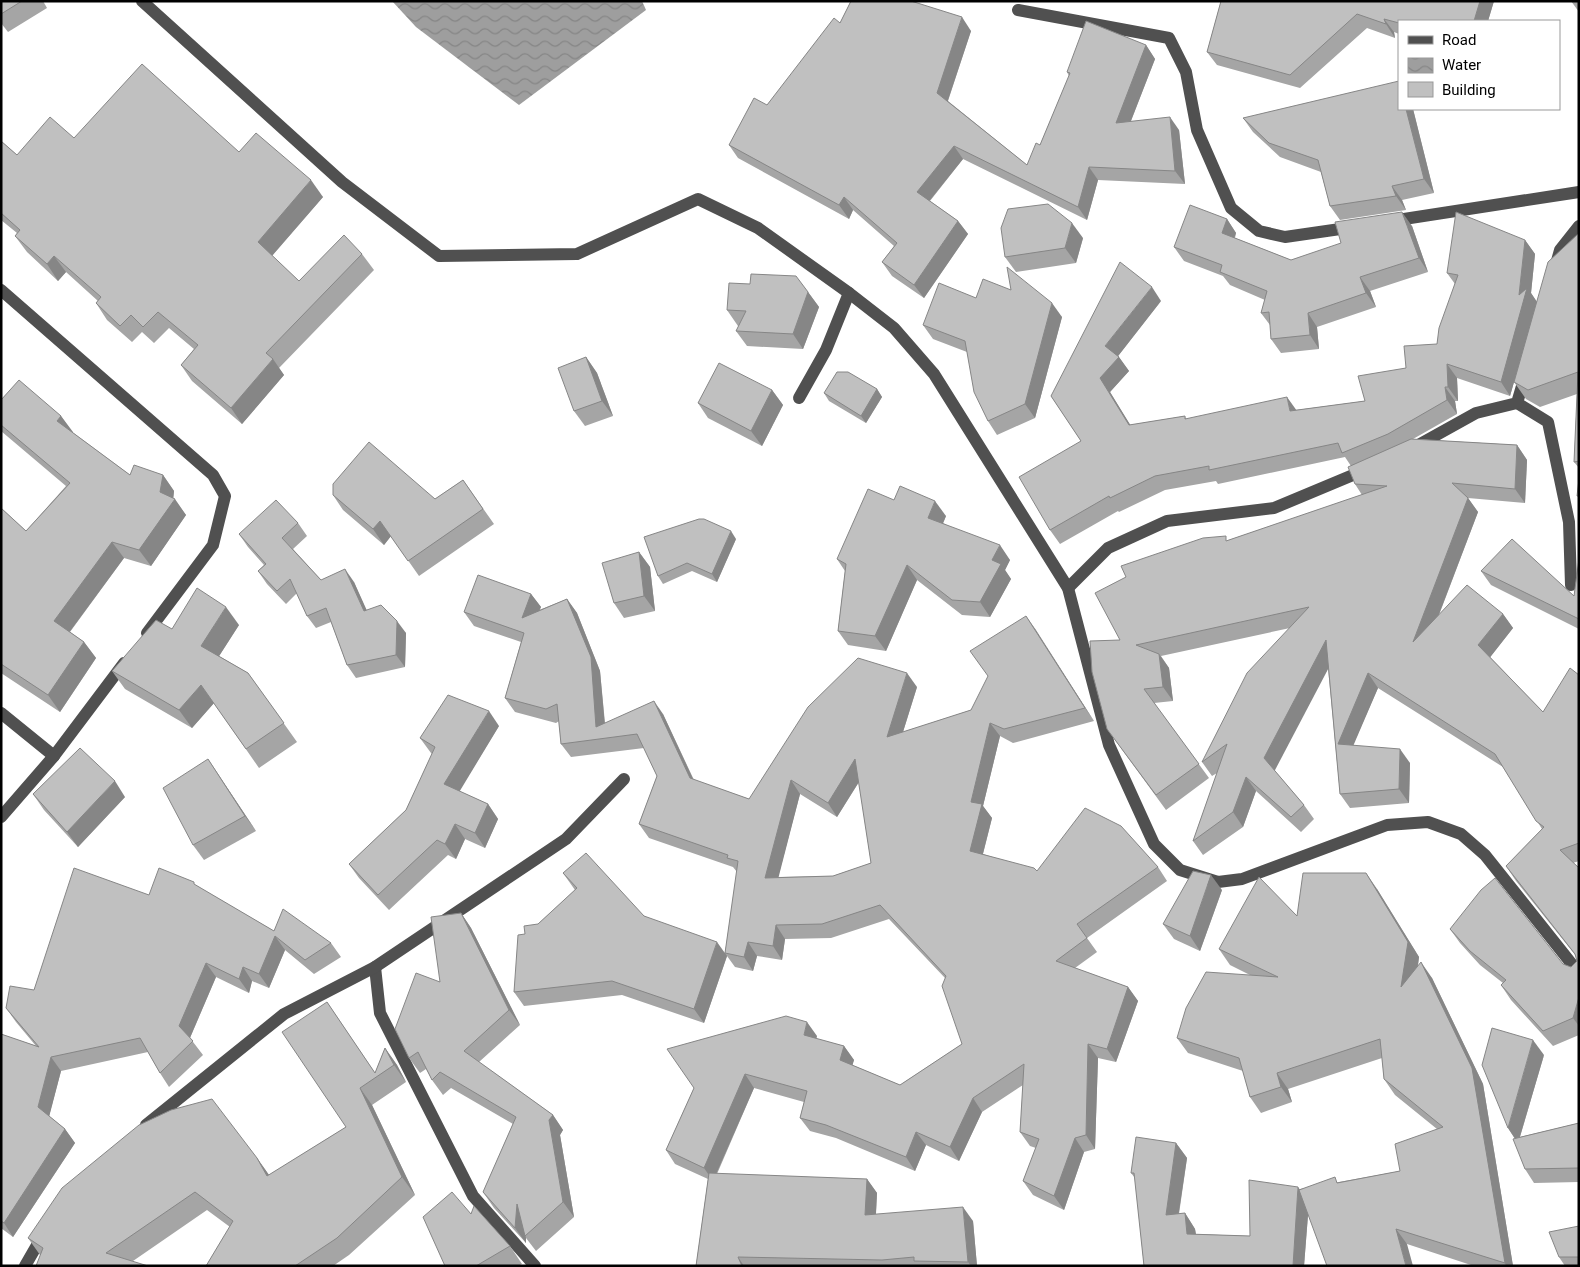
<svg xmlns="http://www.w3.org/2000/svg" width="1580" height="1267" viewBox="0 0 1580 1267" font-family="Roboto,sans-serif">
<style>
.water{fill:url(#water-waves)}
.lines{fill:none;stroke-linecap:round;stroke-linejoin:round}
.minor{stroke:#505050;stroke-width:12}
.wall{fill:#a5a5a5;fill-rule:evenodd}
.shaded-wall{fill:#868686}
.building{fill:#c0c0c0;stroke:#868686;fill-rule:evenodd}
</style>
<defs>
<pattern id="water-waves" width="16" height="10" patternUnits="userSpaceOnUse" patternTransform="scale(1.25)"><rect width="16" height="10" fill="#9e9e9e"/><path d="M0 5q4-4 8 0t8 0" fill="none" stroke="#868686"/></pattern>
</defs>
<rect width="100%" height="100%" fill="#fff"/>
<path class="water" d="M392 1H642L646 10 519 105 416 27Z"/>
<g class="lines">
<g class="minor">
<path d="M142 1 342 182 439 256 577 254 698 199 758 228 849 293 894 328 934 374 1068 588 1109 745 1154 844 1180 870 1218 882 1242 879 1387 825 1428 822 1461 834 1485 855 1579 973"/>
<path d="M1018 10 1169 38 1186 72 1197 130 1231 208 1259 231 1285 237 1354 227"/>
<path d="M1391 221 1579 192"/>
<path d="M1555 268 1560 250 1579 226"/>
<path d="M1 290 213 475 225 496 213 545 147 633"/>
<path d="M799 398 826 350 849 293"/>
<path d="M1517 403 1548 422 1569 522 1571 585"/>
<path d="M1413 448 1476 413 1517 403 1525 376"/>
<path d="M1068 588 1108 548 1167 521 1274 508 1365 470"/>
<path d="M1 713 54 756"/>
<path d="M1 817 54 756 124 663"/>
<path d="M375 967 380 1013 473 1196 535 1266"/>
<path d="M146 1125 284 1014 375 967 566 839 624 779"/>
<path d="M25 1266 44 1233"/>
</g>
</g>
<g class="wall">
<path d="M1 1H43L47 8 8 32 1 23Z"/>
<path d="M851 1H915L914 2 971 31 948 101 1027 165 1040 145 1069 76 1067 72 1146 45 1155 59 1131 121 1179 130 1185 184 1098 180 1087 220 963 159 930 201 958 221 968 234 924 298 892 276 882 262 894 246 853 210 849 219 738 158 729 145 767 105 840 23Z"/>
<path d="M1221 1H1494L1488 21H1399V34L1394 32 1395 38 1367 28 1300 88 1217 65 1207 52Z"/>
<path d="M1571 1H1579V12Z"/>
<path d="M1399 109H1413L1434 193 1402 200 1406 210 1340 220 1330 206 1321 172 1280 157 1253 132 1243 118Z"/>
<path d="M74 138 239 152 323 197 272 256 299 281 362 254 374 270 279 368 284 375 242 424 192 381 181 365 194 349 169 328 154 343 142 332 132 342 107 320 96 303 98 301 66 272 58 281 27 252 15 236 17 233 1 220V141L17 155Z"/>
<path d="M1227 219 1236 233 1235 238 1291 260 1412 226 1428 272 1370 291 1376 307 1317 327 1319 349 1281 353 1271 339 1270 325 1261 313 1265 300 1230 285 1223 276 1184 261 1174 247Z"/>
<path d="M1579 233V468L1574 462 1577 394 1540 407 1526 399 1514 382 1510 396 1457 378 1458 401H1455L1457 414 1413 439 1517 445 1527 460 1525 503 1468 498 1478 512 1439 615 1503 614 1513 628 1490 657 1543 712 1579 675V861L1573 863 1579 868V1035L1553 1046 1511 1000 1501 985 1503 983 1480 965 1460 943 1450 929 1571 967 1577 961 1576 956 1516 881 1506 866 1542 829 1503 767 1378 688 1353 745 1410 763 1409 803 1350 808 1340 794 1328 668 1274 770 1304 805 1314 819 1301 832 1256 791 1243 827 1203 855 1193 841 1217 773 1212 776 1202 762 1290 628 1161 656 1169 668 1173 701 1154 703 1209 778 1166 810 1107 729 1120 640 1229 540 1362 495 1355 484 1351 466 1345 457 1218 484 1216 481 1165 490 1119 512 1118 511 1060 544 1050 530 1081 441 1051 396 1161 301 1118 356 1129 371 1110 392 1130 425 1185 416 1186 419 1296 410 1365 401 1406 368 1437 344 1455 284 1447 273 1525 240 1535 254 1531 293 1537 302Z"/>
<path d="M1083 238 1076 263 1016 272 1005 257Z"/>
<path d="M1011 290 1062 317 1035 418 997 435 988 421 967 352 933 339 923 325 976 298Z"/>
<path d="M808 292 819 307 803 349 747 346 736 331 739 326H738L727 310Z"/>
<path d="M586 357 597 373 613 416 585 426 574 411Z"/>
<path d="M877 389 882 397 866 423 829 401 824 393Z"/>
<path d="M772 390 783 405 762 446 708 418 698 403Z"/>
<path d="M1 400 61 416 72 432 130 475H163L174 491 173 498 186 515 151 566 124 558 70 632 84 642 96 658 60 712 1 673V508L26 531 66 486 1 431Z"/>
<path d="M463 480 494 524 419 576 391 536 384 545 343 510 333 495 435 499Z"/>
<path d="M894 500 946 516 943 523 1010 560 1005 570 1011 579 990 617 962 615 917 580 886 651 848 645 838 631 845 571 837 559Z"/>
<path d="M298 523 307 536 293 549 321 580 354 582 366 610 406 633 405 667 356 678 347 665 331 622 316 628 307 616 297 593 286 604 267 584 258 571 264 565 248 547 239 534Z"/>
<path d="M736 539 717 582 692 571 663 584 658 576Z"/>
<path d="M639 552 650 567 655 611 624 618 614 603Z"/>
<path d="M1579 559V629L1491 585 1481 571 1574 596Z"/>
<path d="M531 594 541 607 539 610 567 599 577 613 600 671 605 723 663 714 694 780 749 799 917 687 903 732 971 710 1026 616 1094 721 1013 743 1000 736 983 806 992 818 983 854 1037 871 1158 867 1167 881 1087 938 1097 952 1075 968 1128 987 1138 1001 1116 1062 1098 1058 1095 1149 1084 1152 1064 1210 1033 1195 1023 1181 1036 1148 1030 1146 1020 1132 1023 1085 982 1112 959 1161 926 1145 915 1171 836 1138 810 1131 800 1118 804 1102 754 1088 717 1174 867 1179 877 1193 876 1214 973 1221 977 1266H696L708 1179 675 1164 666 1150 694 1088 817 1036 816 1039 844 1046 854 1060 852 1065 900 1085 962 1044 945 978 889 919 831 938 785 939 782 960 757 956 753 971 735 967 727 956 704 1023 622 995 524 1006 514 992 525 934 538 924 575 890 563 873 644 916 725 953 737 872 733 867 649 838 639 824 657 776 644 748 571 757 561 744 559 721 556 723 515 712 505 698 521 642 474 626 464 612ZM859 782 871 863 833 876 778 877 800 794 837 817Z"/>
<path d="M239 625 219 656 248 673 297 742 259 768 214 703 192 728 125 689 112 671 172 629Z"/>
<path d="M499 726 459 791 488 804 498 819 485 848 465 839 456 859 448 855 389 910 359 878 349 864 406 810 432 754 431 753 420 738Z"/>
<path d="M208 759 256 831 204 860 193 845Z"/>
<path d="M33 794 125 797 78 847 44 810Z"/>
<path d="M197 886 274 931 331 943 341 957 314 974 285 950 269 988 252 981 249 993 216 977 190 1038 203 1055 169 1087 160 1073 148 1052 61 1071 49 1116 65 1129 75 1143 13 1237 1 1228V1034L36 1046 16 1022 6 1008 34 990 149 895Z"/>
<path d="M1377 889 1419 957 1418 967 1432 978 1483 1084 1513 1266H1474L1407 1244 1308 1215 1304 1266H1144L1135 1178 1131 1173 1176 1143 1187 1158 1179 1214 1185 1213 1195 1229 1196 1234 1250 1236 1300 1189 1400 1171 1437 1129 1395 1095 1384 1079 1382 1058 1288 1089 1292 1102 1261 1113 1250 1097 1243 1071 1188 1053 1177 1038 1252 976 1230 965 1219 949 1297 916Z"/>
<path d="M1222 890 1200 951 1174 939 1163 924Z"/>
<path d="M461 913 471 928 520 1025 479 1062 553 1115 563 1130 560 1135 574 1217 536 1251 526 1238V1243L494 1208 483 1192 513 1124 451 1088 443 1095 432 1080 426 1069 420 1073 409 1058 440 982Z"/>
<path d="M327 1002 375 1073 385 1048 397 1065 406 1082 372 1105 415 1195 349 1255 333 1266H206L230 1227 207 1210 133 1261 40 1255 28 1238 257 1158 269 1175 346 1127Z"/>
<path d="M1544 1055 1520 1137 1579 1123V1182L1534 1183 1525 1169 1515 1139 1508 1128Z"/>
<path d="M471 1214 510 1246 522 1264 518 1266H445Z"/>
<path d="M1579 1226V1266H1565L1559 1257Z"/>
</g>
<g class="shaded-wall">
<path d="M1480 1H1494L1488 21H1474Z"/>
<path d="M962 17 971 31 946 106 937 93Z"/>
<path d="M1384 19 1394 32 1395 38 1386 24Z"/>
<path d="M1146 45 1155 59 1125 136 1116 123Z"/>
<path d="M1406 109H1413L1434 193 1424 179Z"/>
<path d="M1170 117 1179 130 1185 184 1175 171Z"/>
<path d="M954 146 963 159 926 205 917 192Z"/>
<path d="M1089 167 1098 180 1087 220 1078 207Z"/>
<path d="M311 180 323 197 270 258 258 242Z"/>
<path d="M1392 186 1402 200 1406 210 1396 196Z"/>
<path d="M844 197 853 210 849 219 839 205Z"/>
<path d="M1402 212 1412 226 1428 272 1419 258Z"/>
<path d="M1227 219 1236 233 1231 247 1222 233Z"/>
<path d="M958 221 968 234 924 298 914 285Z"/>
<path d="M1072 223 1083 238 1076 263 1065 248Z"/>
<path d="M1525 240 1535 254 1531 293 1537 302 1510 396 1501 382 1519 295Z"/>
<path d="M54 256 66 272 58 281 47 264Z"/>
<path d="M1360 277 1370 291 1376 307 1366 293Z"/>
<path d="M1152 287 1161 301 1115 360 1105 346Z"/>
<path d="M808 292 819 307 803 349 793 334Z"/>
<path d="M1052 303 1062 317 1035 418 1025 404Z"/>
<path d="M1308 313 1317 327 1319 349 1310 335Z"/>
<path d="M586 357 597 373 613 416 602 401Z"/>
<path d="M1119 357 1129 371 1110 392 1139 439 1129 425 1100 378Z"/>
<path d="M273 359 284 375 242 424 231 408Z"/>
<path d="M1447 364 1457 378 1458 401 1448 387Z"/>
<path d="M1445 387 1455 401 1457 414 1447 400Z"/>
<path d="M877 389 882 397 866 423 861 416Z"/>
<path d="M772 390 783 405 762 446 751 431Z"/>
<path d="M1287 397 1297 411H1290Z"/>
<path d="M61 416 73 432 68 437 57 421Z"/>
<path d="M1517 445 1527 460 1525 503 1515 489Z"/>
<path d="M163 475 174 491 173 502 175 499 186 515 151 566 139 550 160 492Z"/>
<path d="M1468 498 1478 512 1423 656 1413 642Z"/>
<path d="M935 501 946 516 939 533 928 518Z"/>
<path d="M380 521 391 536 384 545 373 529Z"/>
<path d="M731 531 736 539 717 582 712 574Z"/>
<path d="M112 542 124 558 65 638 54 621Z"/>
<path d="M1000 545 1010 560 1005 570 1011 579 990 617 980 602 992 560Z"/>
<path d="M639 552 650 567 655 611 644 596Z"/>
<path d="M907 565 917 580 886 651 875 636Z"/>
<path d="M345 569 354 582 373 624 364 611Z"/>
<path d="M531 594 541 607 531 631 522 618Z"/>
<path d="M567 599 577 613 600 671 606 738 596 727Z"/>
<path d="M226 607 239 625 214 664 201 646Z"/>
<path d="M1503 614 1513 628 1488 660 1478 645Z"/>
<path d="M1026 616 1036 630 1094 721 1085 708Z"/>
<path d="M397 621 406 633 405 667 396 655Z"/>
<path d="M1326 640 1336 654 1274 772 1264 758Z"/>
<path d="M84 642 96 658 60 712 48 695Z"/>
<path d="M1159 654 1169 668 1173 701 1163 687Z"/>
<path d="M907 673 917 687 897 751 887 737Z"/>
<path d="M1368 673 1378 688 1348 758 1338 744Z"/>
<path d="M201 685 214 703 192 728 179 710Z"/>
<path d="M654 701 663 714 699 792 690 778Z"/>
<path d="M489 711 499 726 455 799 444 784Z"/>
<path d="M990 723 1000 736 983 806 992 818 980 865 970 851 971 802Z"/>
<path d="M1400 749 1410 763 1409 803 1399 789Z"/>
<path d="M208 759 256 831 245 816Z"/>
<path d="M855 759 865 772 837 817 828 803Z"/>
<path d="M1246 777 1256 791 1243 827 1233 812Z"/>
<path d="M791 780 800 794 775 891 765 878Z"/>
<path d="M115 781 125 797 78 847 67 832Z"/>
<path d="M488 804 498 819 485 848 475 833Z"/>
<path d="M455 824 465 839 456 859 445 844Z"/>
<path d="M1366 873 1377 889 1419 957 1412 1003 1401 987Z"/>
<path d="M1211 875 1222 890 1200 951 1190 936Z"/>
<path d="M461 913 471 928 520 1025 509 1010Z"/>
<path d="M776 925 785 939 782 960 773 946Z"/>
<path d="M275 936 285 950 269 988 259 974Z"/>
<path d="M717 942 727 956 704 1023 694 1009Z"/>
<path d="M748 942 757 956 753 971 744 957Z"/>
<path d="M1421 962 1432 978 1483 1084 1513 1266H1506L1505 1263Z"/>
<path d="M206 963 216 977 189 1040 179 1026Z"/>
<path d="M243 967 252 981 249 993 239 979Z"/>
<path d="M1128 987 1138 1001 1116 1062 1107 1049Z"/>
<path d="M1579 997V1026L1573 1018Z"/>
<path d="M807 1022 817 1036 813 1049 804 1035Z"/>
<path d="M1533 1040 1544 1055 1518 1143 1508 1128Z"/>
<path d="M1088 1044 1098 1058 1095 1149 1086 1135Z"/>
<path d="M844 1046 854 1060 850 1074 840 1060Z"/>
<path d="M385 1048 397 1065 406 1082 394 1065Z"/>
<path d="M51 1057 61 1071 48 1121 38 1107Z"/>
<path d="M1277 1073 1288 1089 1292 1102 1281 1087Z"/>
<path d="M745 1074 754 1088 713 1181 704 1168Z"/>
<path d="M360 1088 372 1105 415 1195 402 1177Z"/>
<path d="M973 1098 982 1112 959 1161 950 1147Z"/>
<path d="M553 1115 563 1130 560 1135 574 1217 563 1202 549 1120Z"/>
<path d="M65 1129 75 1143 13 1237 4 1223Z"/>
<path d="M916 1132 926 1145 915 1171 906 1157Z"/>
<path d="M1075 1138 1084 1152 1064 1210 1054 1196Z"/>
<path d="M1176 1143 1187 1158 1176 1231 1166 1215Z"/>
<path d="M257 1158 269 1175 267 1176Z"/>
<path d="M867 1179 877 1193 875 1230 865 1215Z"/>
<path d="M1298 1187 1309 1202 1304 1266H1293Z"/>
<path d="M517 1204 526 1238V1243L515 1228Z"/>
<path d="M963 1207 973 1221 977 1266H971L968 1262Z"/>
<path d="M1185 1213 1195 1229 1198 1249 1187 1234Z"/>
<path d="M1396 1229 1407 1244 1413 1266H1406Z"/>
<path d="M738 1257 744 1266H742Z"/>
</g>
<g class="building">
<path d="M1 1H22L1 14Z"/>
<path d="M851 1H911L962 17 937 93 1027 165 1036 143 1040 145 1070 73 1067 72 1086 21 1146 45 1116 123 1170 117 1175 171 1089 167 1078 207 954 146 917 192 958 221 914 285 882 262 897 243 844 197 839 205 729 145 754 98 767 105 834 18 840 23Z"/>
<path d="M1221 1H1480L1474 21H1399V23L1384 19 1386 24 1357 14 1290 75 1207 52Z"/>
<path d="M142 64 239 152 256 133 311 180 258 242 299 281 344 235 362 254 266 353 273 359 231 408 181 365 198 345 158 312 143 327 131 315 120 326 96 303 101 297 54 256 47 264 15 236 20 230 1 213V141L17 155 50 117 74 138Z"/>
<path d="M1399 81V109H1406L1424 179 1392 186 1396 196 1330 206 1318 160 1269 143 1243 118Z"/>
<path d="M1048 204 1072 223 1065 248 1005 257 1001 228 1008 209Z"/>
<path d="M1190 205 1227 219 1222 233 1291 260 1341 243 1335 222 1402 212 1419 258 1360 277 1366 293 1308 313 1310 335 1271 339 1269 312 1261 313 1267 291 1220 272 1222 265 1174 247Z"/>
<path d="M1456 212 1525 240 1519 295 1527 288 1501 382 1447 364 1448 387H1445L1447 400 1388 434 1342 453 1338 443 1209 470V466L1155 476 1110 498 1109 496 1050 530 1019 477 1081 441 1051 396 1120 262 1152 287 1105 346 1119 357 1100 378 1129 425 1185 416V419L1287 397 1290 411 1365 401 1358 376 1406 368 1404 346 1437 344 1439 328 1458 275 1447 273Z"/>
<path d="M1579 233V461L1574 462 1578 372 1528 390 1514 382 1548 262Z"/>
<path d="M1007 267 1052 303 1025 404 988 421 974 392 965 341 923 325 939 283 976 298 983 279 1011 290Z"/>
<path d="M751 274 796 276 808 292 793 334 736 331 746 311 727 310 729 283 750 284Z"/>
<path d="M586 357 602 401 574 411 558 368Z"/>
<path d="M719 363 772 390 751 431 698 403Z"/>
<path d="M837 372H848L877 389 861 416 824 393Z"/>
<path d="M19 380 61 416 57 421 130 475 134 465 163 475 160 492 175 499 139 550 112 542 54 621 84 642 48 695 1 664V508L26 531 70 483 1 425V400Z"/>
<path d="M1411 439 1517 445 1515 489 1452 483 1468 498 1413 642 1467 585 1503 614 1478 645 1543 712 1570 668 1579 675V843L1560 850 1579 868V997L1573 1018 1543 1031 1501 985 1506 980 1470 951 1450 929 1481 890 1495 878 1563 964 1571 967 1577 961 1575 954 1506 866 1544 827 1536 821 1495 754 1368 673 1338 744 1400 749 1399 789 1340 794 1326 640 1264 758 1304 805 1291 817 1246 777 1233 812 1193 841 1227 744 1202 762 1247 673 1309 607 1136 645 1159 654 1163 687 1144 689 1199 764 1156 795 1107 729 1092 672 1090 641 1120 640 1095 593 1126 577 1121 566 1203 538 1226 536V541L1387 486 1355 484 1348 467Z"/>
<path d="M369 442 435 499 463 480 483 509 408 561 380 521 373 529 333 495V484Z"/>
<path d="M1579 479V496H1577Z"/>
<path d="M900 486 935 501 928 518 1000 545 992 560 1001 564 980 602 952 600 907 565 875 636 838 631 846 564 837 559 868 489 894 500Z"/>
<path d="M276 500 298 523 282 538 321 580 345 569 364 611 381 605 397 621 396 655 347 665 326 608 307 616 290 579 277 591 258 571 266 564 239 534Z"/>
<path d="M699 519H704L731 531 712 574 687 563 658 576 644 537Z"/>
<path d="M1512 539 1574 596 1579 559V619L1481 571Z"/>
<path d="M639 552 644 596 614 603 602 563Z"/>
<path d="M478 575 531 594 522 618 567 599 591 657 596 727 654 701 690 778 749 799 808 707 858 658 907 673 887 737 971 710 988 676 970 651 1026 616 1085 708 1004 729 990 723 971 802 982 804 970 851 1034 868 1037 871 1085 808 1121 826 1158 867 1077 924 1087 938 1056 961 1128 987 1107 1049 1088 1044 1086 1135 1075 1138 1054 1196 1023 1181 1039 1139 1020 1132 1024 1064 973 1098 950 1147 916 1132 906 1157 826 1125 800 1118 807 1091 745 1074 704 1168 666 1150 694 1088 667 1049 786 1016 807 1022 804 1035 844 1046 840 1060 900 1085 962 1044 942 986 946 976 880 905 822 924 776 925 773 946 748 942 744 957 725 953 738 861 727 858 728 855 639 824 657 776 637 734 561 744 557 704 546 709 505 698 524 633 464 612ZM855 759 871 863 833 876 765 878 791 780 828 803Z"/>
<path d="M197 588 226 607 201 646 248 673 284 723 246 749 201 685 179 710 112 671 156 620 172 629Z"/>
<path d="M448 695 489 711 444 784 488 804 475 833 455 824 445 844 437 840 378 895 349 864 406 810 435 747 420 738Z"/>
<path d="M80 748 115 781 67 832 33 794Z"/>
<path d="M208 759 245 816 193 845 163 788Z"/>
<path d="M586 853 644 916 717 942 694 1009 612 981 514 992 518 935 525 934 524 926 538 924 577 888 563 873Z"/>
<path d="M74 868 149 895 159 868 194 882V884L274 931 283 909 331 943 305 960 275 936 259 974 243 967 239 979 206 963 179 1026 193 1041 160 1073 140 1038 51 1057 38 1107 65 1129 4 1223 1 1221V1034L39 1047 6 1008 10 986 34 990Z"/>
<path d="M1193 871 1211 875 1190 936 1163 924Z"/>
<path d="M1303 873H1366L1408 942 1401 987 1421 962 1472 1068 1505 1263 1396 1229 1406 1266H1327L1299 1190 1335 1177 1337 1183 1400 1171 1395 1144 1443 1127 1384 1079 1380 1039 1277 1073 1281 1087 1250 1097 1239 1058 1177 1038 1186 1008 1206 972 1278 977 1219 949 1259 877 1297 916Z"/>
<path d="M461 913 509 1010 464 1051 553 1115 549 1120 563 1202 525 1236 517 1204 515 1228 483 1192 516 1117 440 1072 432 1080 418 1052 409 1058 395 1029 416 973 440 982 431 917Z"/>
<path d="M327 1002 375 1073 385 1048 394 1065 360 1088 402 1177 337 1238 295 1266H206L233 1221 195 1192 106 1253 148 1266H36L43 1248 28 1238 62 1188 139 1125 171 1110 212 1099 257 1158 267 1176 346 1127 282 1032Z"/>
<path d="M1492 1028 1533 1040 1508 1128 1482 1065Z"/>
<path d="M1579 1123V1168L1525 1169 1513 1139Z"/>
<path d="M1136 1137 1176 1143 1166 1215 1185 1213 1187 1234 1250 1236 1249 1180 1298 1187 1293 1266H1144L1134 1173H1131Z"/>
<path d="M709 1173 867 1179 865 1215 963 1207 968 1262 914 1261V1257L882 1260 738 1257 742 1266H696Z"/>
<path d="M452 1192 471 1214 474 1206 510 1246 476 1266H445L423 1217Z"/>
<path d="M1579 1226V1257H1559L1549 1232Z"/>
</g>
<rect width="1580" height="1267" fill="none" stroke="#000000" stroke-width="5"/>
<rect x="1398" y="20" width="162" height="90" fill="#ffffff" stroke="#999999"/>
<rect x="1408" y="36" width="25" height="8" fill="#505050" stroke="#999999"/>
<text x="1442" y="45" font-size="15" fill="#000000">Road</text>
<rect x="1408" y="58" width="25" height="15" fill="url(#water-waves)" stroke="#999999"/>
<text x="1442" y="70" font-size="15" fill="#000000">Water</text>
<rect x="1408" y="82" width="25" height="15" fill="#c0c0c0" stroke="#999999"/>
<text x="1442" y="95" font-size="15" fill="#000000">Building</text>
</svg>
